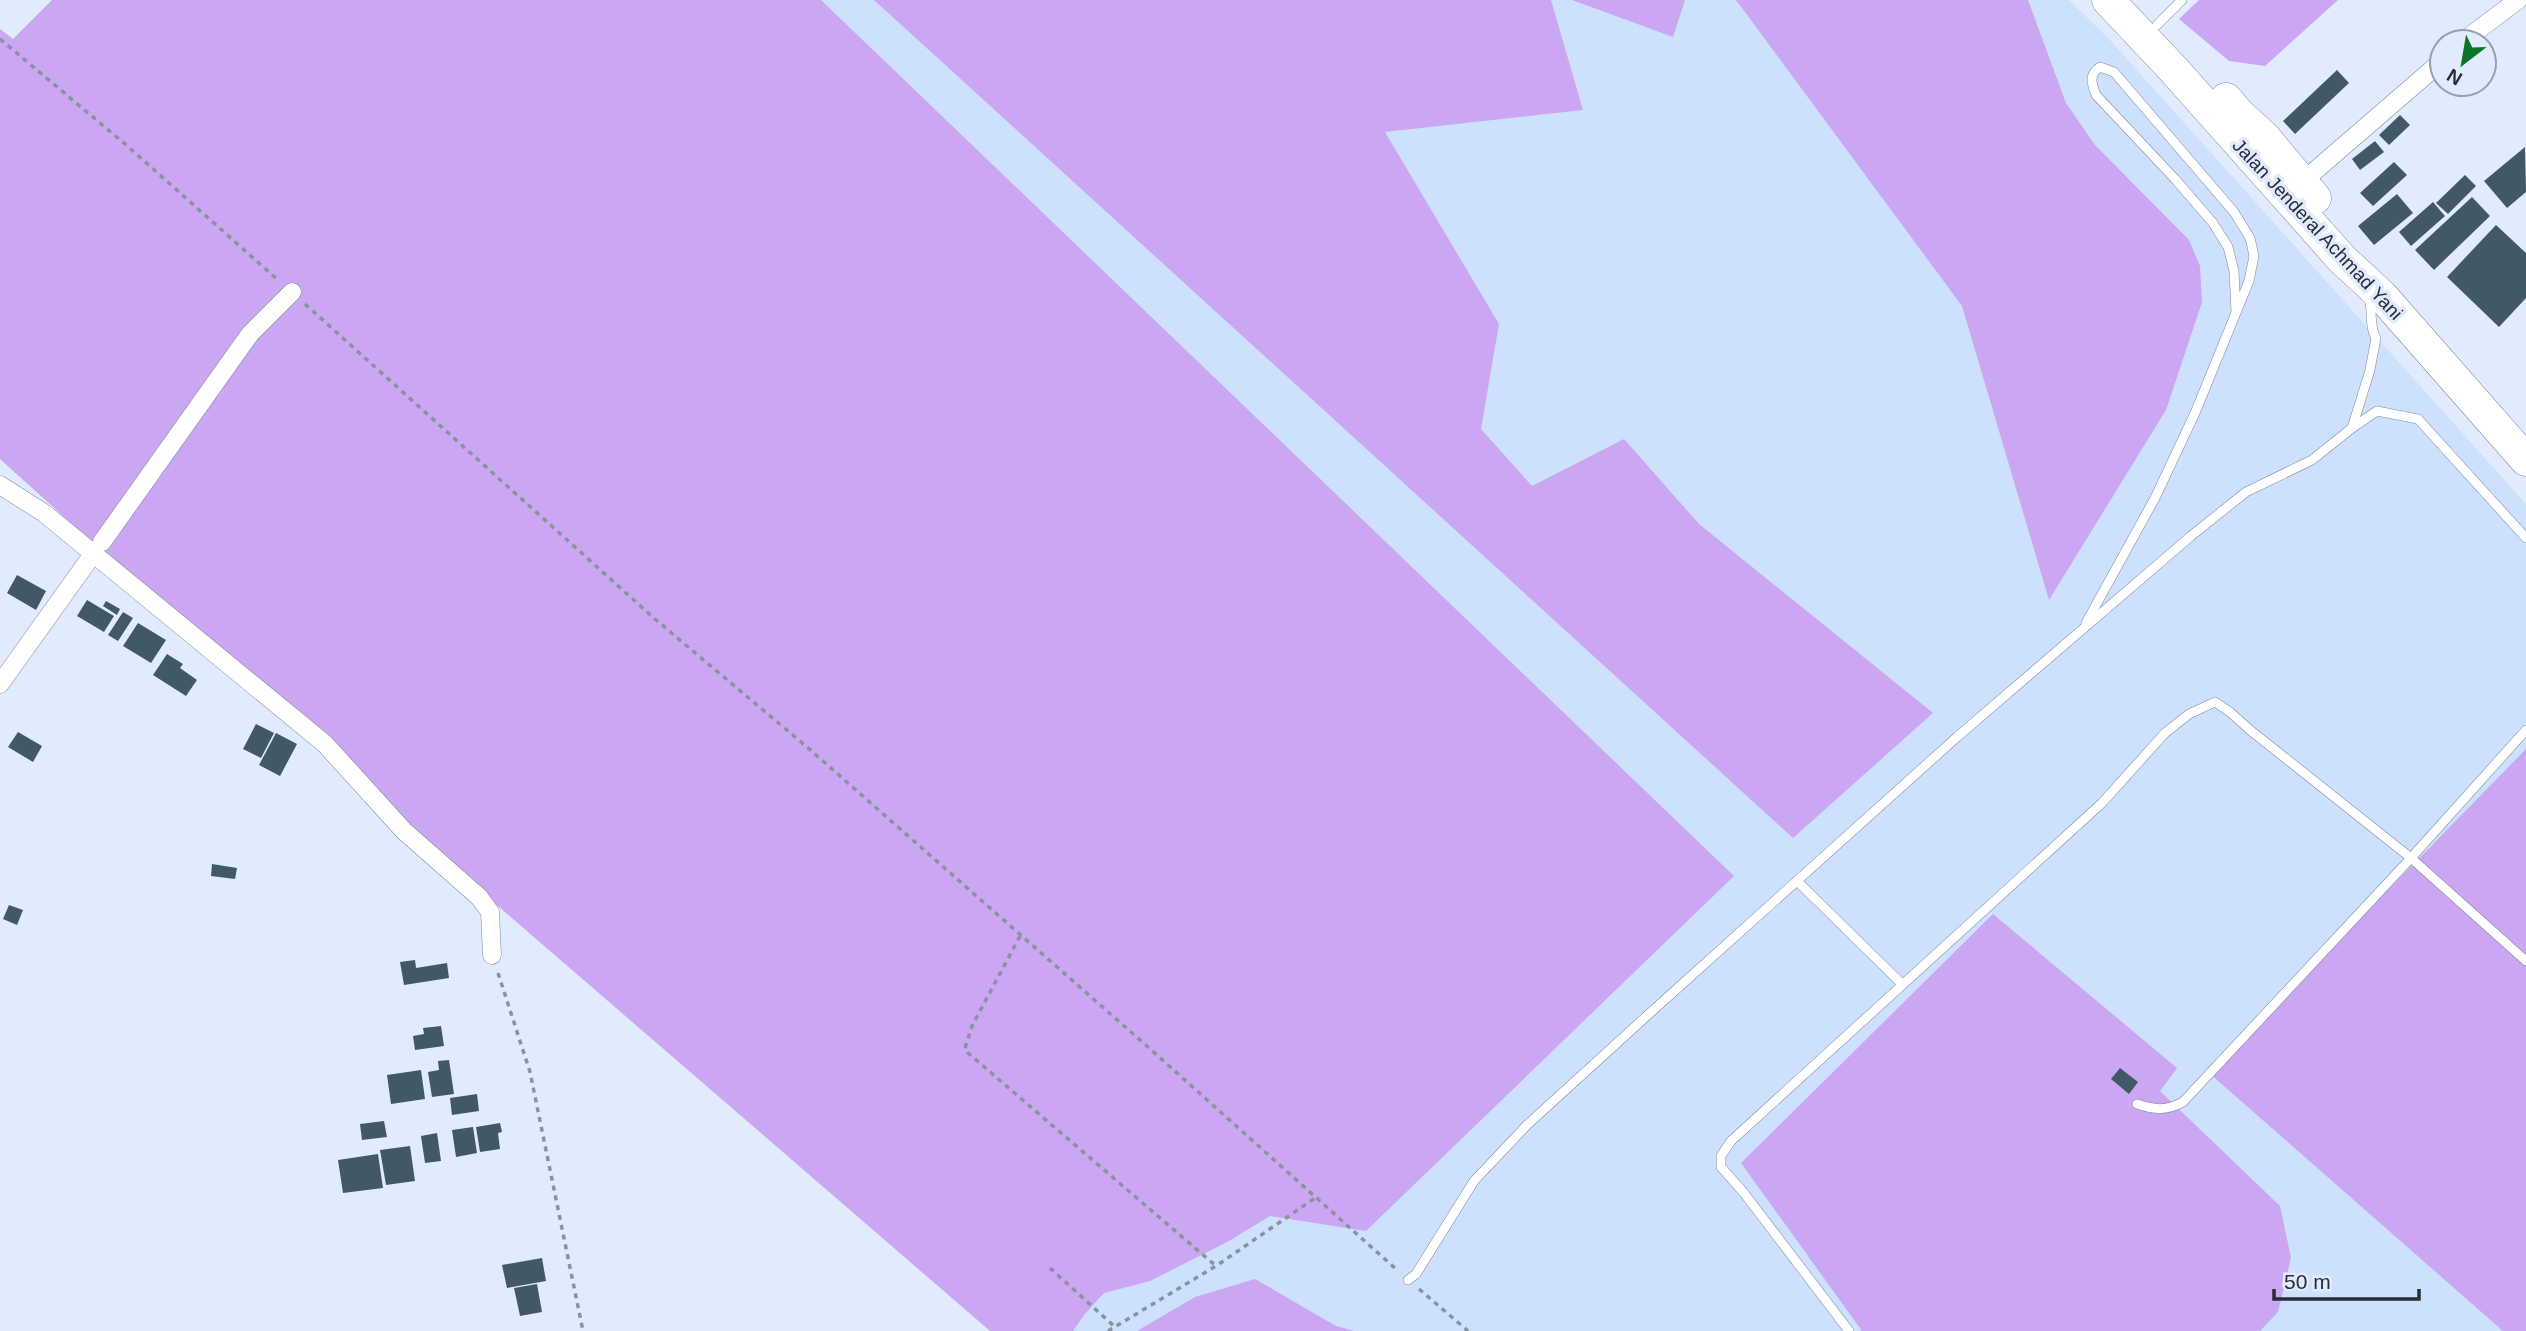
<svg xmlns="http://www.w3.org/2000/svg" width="2526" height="1331" viewBox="0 0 2526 1331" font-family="Arial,sans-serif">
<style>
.built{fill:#cde0fd}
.green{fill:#cba7f3}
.building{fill:#425866}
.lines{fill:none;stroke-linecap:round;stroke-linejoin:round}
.lane-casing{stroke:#7d899e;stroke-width:10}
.street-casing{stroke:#7d899e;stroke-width:19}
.highway-casing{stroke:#7d899e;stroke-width:33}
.path{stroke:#89929f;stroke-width:3.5;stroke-dasharray:5 5;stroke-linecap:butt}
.lane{stroke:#fff;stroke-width:9}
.street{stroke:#fff;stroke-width:18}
.highway{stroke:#fff;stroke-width:32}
.labels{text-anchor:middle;stroke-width:7;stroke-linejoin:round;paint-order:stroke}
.street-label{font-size:19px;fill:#282d36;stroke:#e0ecfe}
</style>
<rect width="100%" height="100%" fill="#e0ecfe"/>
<path class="built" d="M52 0H2069L2109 39 2526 504V1331H990L0 459V29L13 39Z"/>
<g class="green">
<path d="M52 0H821L1734 876 1366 1231 1270 1216 1229 1241 1150 1281 1104 1293 1084 1315 1073 1331H990L432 849 0 459V29L13 39Z"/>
<path d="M874 0H1551L1583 110 1385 132 1499 324 1481 429 1532 486 1624 439 1699 524 1933 713 1793 838Z"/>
<path d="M1572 0H1685L1673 37Z"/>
<path d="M1736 0H2028L2066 103 2095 145 2189 240 2200 266 2202 302 2166 410 2049 600 1962 306Z"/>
<path d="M2199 0H2338L2265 66 2229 61 2179 19Z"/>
<path d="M2526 749V1331H2503L2209 1073Z"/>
<path d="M1993 914 2177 1068 2160 1091 2280 1206 2291 1258 2278 1312 2260 1331H1862L1741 1163Z"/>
<path d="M1255 1279 1336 1326 1354 1331H1137L1195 1297Z"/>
</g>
<g class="building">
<path d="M2337 70 2349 83 2295 134 2283 121Z"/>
<path d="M2400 115 2410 125 2389 145 2379 135Z"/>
<path d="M2375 141 2384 152 2360 170 2352 159Z"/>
<path d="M2525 147 2526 192 2507 208 2484 181Z"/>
<path d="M2394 162 2407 175 2373 206 2360 193Z"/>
<path d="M2465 175 2476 186 2448 214 2436 203Z"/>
<path d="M2397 194 2413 213 2374 245 2358 226Z"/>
<path d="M2472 197 2490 216 2434 270 2415 250Z"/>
<path d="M2433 202 2445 216 2411 246 2399 232Z"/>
<path d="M2496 225 2526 253V298L2499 327 2447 277Z"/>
<path d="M17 575 46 591 36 610 7 593Z"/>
<path d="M87 600 114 616 104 632 77 616Z"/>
<path d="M106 601 120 609 117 615 103 606Z"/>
<path d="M123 612 133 618 118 641 108 635Z"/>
<path d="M138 623 166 640 151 663 123 646Z"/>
<path d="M167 654 183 664 180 668 197 680 186 696 153 675Z"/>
<path d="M256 724 274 733 261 758 243 749Z"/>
<path d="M18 732 42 746 33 762 8 747Z"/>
<path d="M276 733 297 744 280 776 259 765Z"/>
<path d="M212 864 237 868 235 879 211 876Z"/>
<path d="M9 905 23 910 17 925 3 919Z"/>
<path d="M415 960 416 968 447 963 449 978 404 985 400 962Z"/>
<path d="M441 1026 444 1046 415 1050 413 1036 424 1034 423 1028Z"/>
<path d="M449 1060 454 1094 432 1097 428 1072 439 1070 438 1061Z"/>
<path d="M2120 1068 2138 1082 2129 1094 2111 1079Z"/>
<path d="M421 1070 425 1099 391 1104 387 1075Z"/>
<path d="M477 1094 479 1111 452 1115 450 1098Z"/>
<path d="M384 1121 387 1137 362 1140 360 1124Z"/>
<path d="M500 1123 502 1132 498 1133 500 1149 480 1152 476 1127Z"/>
<path d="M473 1127 477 1153 456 1157 452 1130Z"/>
<path d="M437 1133 441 1161 425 1163 421 1136Z"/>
<path d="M410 1146 415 1181 386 1185 380 1150Z"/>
<path d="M378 1154 383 1188 343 1193 338 1160Z"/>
<path d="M542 1258 546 1281 507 1288 502 1265Z"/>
<path d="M537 1284 542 1312 520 1316 514 1288Z"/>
</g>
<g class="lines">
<g class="lane-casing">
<g id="lane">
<path d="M2157 25 2182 0"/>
<path d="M2352 428 2377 411 2418 419 2526 538"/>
<path d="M2086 623 2155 498 2195 413 2249 281 2254 256 2250 238 2234 212 2114 72 2100 67C2088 75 2092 84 2096 95L2175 179 2213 223 2228 247 2234 271 2236 312"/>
<path d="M1797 881 1902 984"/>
<path d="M2137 1104C2155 1110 2166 1111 2183 1102L2411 858 2526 730"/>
<path d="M1408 1280 1416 1274 1474 1181 1527 1125 1650 1013 1957 737 2191 536 2246 492 2312 460 2352 428 2370 370 2376 338C2369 327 2373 311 2369 298"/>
<path d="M1849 1331 1744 1193 1721 1167V1156L1731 1141 2102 803 2165 733 2189 714 2215 702 2230 712 2250 730 2411 858 2526 961"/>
</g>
</g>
<g class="street-casing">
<g id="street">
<path d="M2462 42 2518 0"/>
<path d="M2302 182 2442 61"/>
<path d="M0 485 44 513 325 744 404 831 479 897 490 912 492 955"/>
<path d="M102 542 250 334 292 292"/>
<path d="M0 684 93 554"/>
</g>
</g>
<g class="highway-casing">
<g id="highway">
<path d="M2108 0 2174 70 2342 259 2382 296 2526 460"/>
<path d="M2226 99 2238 113 2265 138 2315 198"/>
</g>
</g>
<g class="path">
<path d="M0 39 125 144 278 280"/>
<path d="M305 304 656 620 807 747 1148 1047 1397 1270"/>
<path d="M1020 936 972 1026 965 1048 968 1053 1216 1266"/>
<path d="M498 973 530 1072 583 1331"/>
<path d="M1050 1268 1115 1327"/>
<path d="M1419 1289 1468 1331"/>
<path d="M1108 1331 1216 1266 1315 1198"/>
</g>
<use href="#lane" class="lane"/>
<use href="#street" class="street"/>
<use href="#highway" class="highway"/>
</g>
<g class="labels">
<g class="street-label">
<text transform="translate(2318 229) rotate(47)" y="7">Jalan Jenderal Achmad Yani</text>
</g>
</g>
<g transform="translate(2463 63) rotate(211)"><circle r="33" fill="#e0ecfe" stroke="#96a0ae" stroke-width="2"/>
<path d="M0-5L12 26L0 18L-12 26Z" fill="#0c7426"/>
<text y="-10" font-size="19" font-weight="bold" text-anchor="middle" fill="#282d36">N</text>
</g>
<path d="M2274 1289v10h145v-10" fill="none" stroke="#282d36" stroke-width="3.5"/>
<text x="2284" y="1289" font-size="21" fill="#282d36" stroke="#e0ecfe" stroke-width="5" paint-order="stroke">50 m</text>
</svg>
